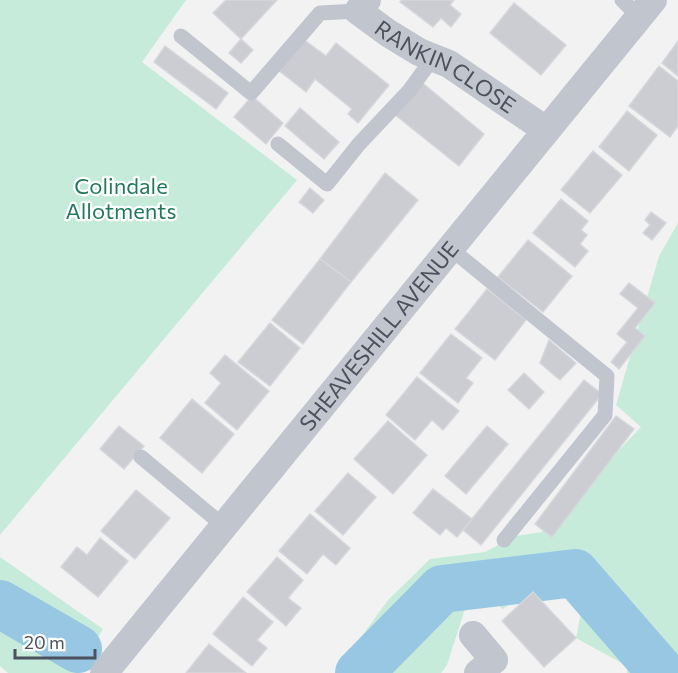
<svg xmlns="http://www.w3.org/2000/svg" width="678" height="673" viewBox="0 0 678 673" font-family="Commissioner,sans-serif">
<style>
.green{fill:#c6ebdb}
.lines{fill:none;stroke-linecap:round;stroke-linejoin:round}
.river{stroke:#97c7e3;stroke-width:48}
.building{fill:#cccdd3;stroke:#d6d7dc;stroke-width:1.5}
.service{stroke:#c1c6ce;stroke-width:15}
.minor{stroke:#c1c6ce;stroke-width:28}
.labels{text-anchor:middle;stroke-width:4.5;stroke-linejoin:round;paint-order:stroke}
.street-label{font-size:22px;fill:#4b515d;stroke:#fff}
.park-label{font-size:22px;fill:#22785c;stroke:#fff}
</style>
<rect width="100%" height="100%" fill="#f3f2f2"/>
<g class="green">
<path d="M0 0H186L142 62 297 180 0 535Z"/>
<path d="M678 223V673H627V666L576 638 583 603 539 583 503 609 486 597 465 609 447 665 441 673H335L388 600 430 559 485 552 515 536 542 532 641 427 616 405 659 256Z"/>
<path d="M0 557 103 629 77 673H8L0 666Z"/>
</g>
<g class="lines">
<g class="river">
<path d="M0 604 78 649"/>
<path d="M359 673 442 589 575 573 662 673"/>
</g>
</g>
<g class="building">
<path d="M226 0H277L241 39 213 13Z"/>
<path d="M402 0H454L450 5 461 14 451 27 441 18 433 27 400 2Z"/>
<path d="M514 3 566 45 541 75 490 33Z"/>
<path d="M241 39 253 50 241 63 229 53Z"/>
<path d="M303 39 326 56 336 43 389 85 358 123 348 114 352 109 315 79 306 92 278 70Z"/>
<path d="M678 41V76L662 63Z"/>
<path d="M165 46 228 93 216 109 154 62Z"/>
<path d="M659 66 678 81V126L670 137 629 106Z"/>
<path d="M420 81 484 134 459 166 394 114Z"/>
<path d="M252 96 283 123 266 144 234 117Z"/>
<path d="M300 108 339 142 324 159 285 126Z"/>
<path d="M627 111 657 135 629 171 599 147Z"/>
<path d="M593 151 622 175 590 213 561 190Z"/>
<path d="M385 173 418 200 351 282 320 259Z"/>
<path d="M310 188 324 200 313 213 299 202Z"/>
<path d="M561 199 588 221 581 230 587 235 580 244 588 251 575 267 533 233Z"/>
<path d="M651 212 666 223 652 240 643 233 650 225 645 220Z"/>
<path d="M528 240 572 276 543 312 498 277Z"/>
<path d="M320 259 351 282 303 344 272 320Z"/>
<path d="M629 283 655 303 635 328 645 336 619 369 611 362 627 342 617 334 638 308 620 294Z"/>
<path d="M487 289 526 320 495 360 455 329Z"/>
<path d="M270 323 300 348 270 386 238 362Z"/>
<path d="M451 334 482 358 466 378 473 383 458 403 420 373Z"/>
<path d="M549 340 576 363 560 380 540 363Z"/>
<path d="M225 355 269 391 237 430 205 403 221 383 210 373Z"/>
<path d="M524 373 544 392 529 409 508 390Z"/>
<path d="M417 377 459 411 443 430 432 420 415 440 386 415Z"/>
<path d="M584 380 602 394 481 545 463 530Z"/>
<path d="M192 399 234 434 202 473 160 438Z"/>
<path d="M616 416 634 429 552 537 535 524Z"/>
<path d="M388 421 427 455 393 494 354 459Z"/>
<path d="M119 426 144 446 124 469 100 449Z"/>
<path d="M487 426 508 444 466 494 445 476Z"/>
<path d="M348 473 376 497 343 535 315 511Z"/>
<path d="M433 489 472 519 457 537 446 528 440 535 413 513Z"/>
<path d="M136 490 170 518 135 559 101 531Z"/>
<path d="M310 514 350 548 336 565 323 554 307 574 279 551Z"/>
<path d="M100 538 128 561 98 597 61 567 77 547 87 555Z"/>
<path d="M277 557 303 580 288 598 301 608 286 626 247 592Z"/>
<path d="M533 592 576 638 544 667 502 621Z"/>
<path d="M243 597 273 622 257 640 267 648 252 666 213 634Z"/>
<path d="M209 644 246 673H186Z"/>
</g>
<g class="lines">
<g class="service">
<path d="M622 0 639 17"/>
<path d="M181 36 251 93 320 13 358 11"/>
<path d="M278 144 327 184 359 144 409 91 433 58"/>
<path d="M451 249 607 376 605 415 504 540"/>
<path d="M141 457 225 527"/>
</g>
<g class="minor">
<path id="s1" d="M367 0 358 11 388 33 419 52 449 64 546 130"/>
<path d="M473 635 494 660 478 673"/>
<path id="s2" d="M104 673 653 0"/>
</g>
</g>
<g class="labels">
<g class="street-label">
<text dy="8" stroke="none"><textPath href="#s1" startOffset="118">RANKIN CLOSE</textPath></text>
<text dy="8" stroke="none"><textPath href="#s2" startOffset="435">SHEAVESHILL AVENUE</textPath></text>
</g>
<g class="park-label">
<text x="121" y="194">Colindale<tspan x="121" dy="25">Allotments</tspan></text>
</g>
</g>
<path d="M15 649v9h80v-9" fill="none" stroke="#4b515d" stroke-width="3"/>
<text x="24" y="649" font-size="18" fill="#4b515d" stroke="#ffffff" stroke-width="4.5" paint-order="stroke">20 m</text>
</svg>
